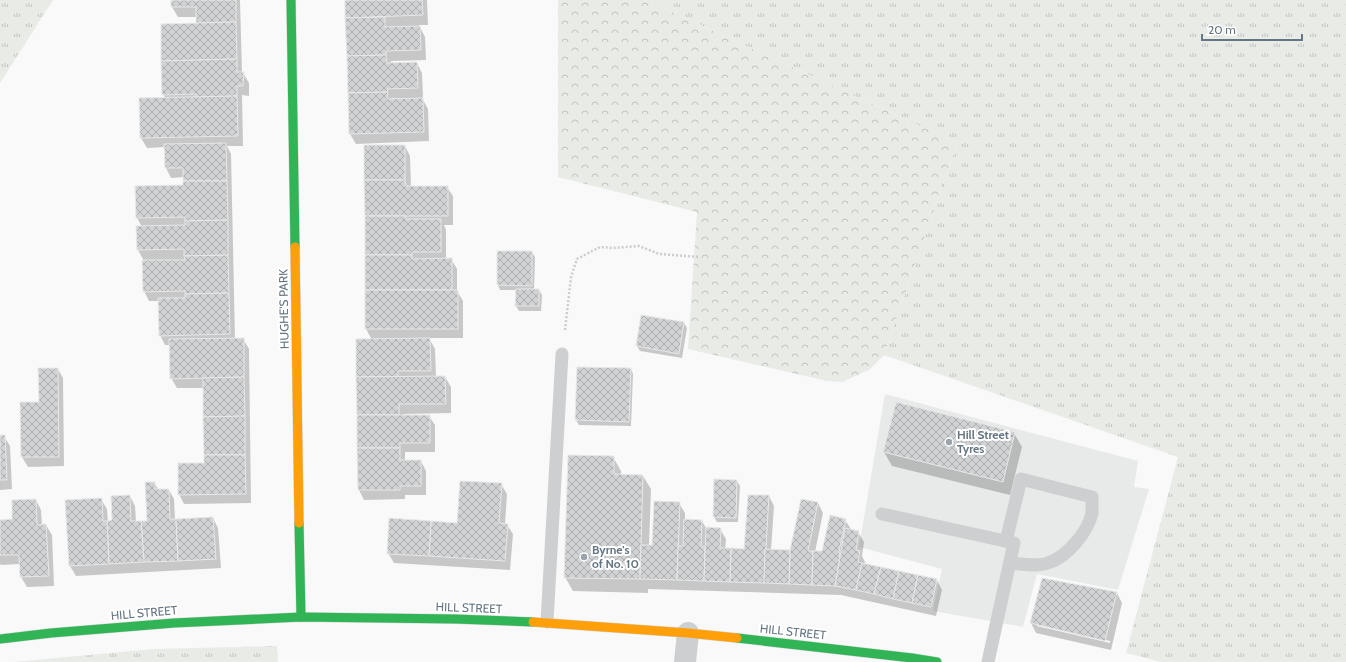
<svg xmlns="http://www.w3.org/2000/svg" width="1346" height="662" viewBox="0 0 1346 662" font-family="Cabin,sans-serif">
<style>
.built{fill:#e8e9e9}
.grass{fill:url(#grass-tufts)}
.park{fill:url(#park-crowns)}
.shadow{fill:#0003;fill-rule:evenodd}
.building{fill:url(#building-cross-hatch);stroke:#e8e8e8}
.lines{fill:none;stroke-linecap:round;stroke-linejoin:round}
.fast-casing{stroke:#d5d6d7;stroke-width:10}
.slow-casing{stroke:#d5d6d7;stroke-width:10}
.path{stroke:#cbcccd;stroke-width:2.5;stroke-dasharray:2 2;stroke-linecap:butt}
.lane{stroke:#cecfd0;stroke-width:13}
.street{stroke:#cecfd0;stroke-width:22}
.fast{stroke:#30b455;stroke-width:9}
.slow{stroke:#ff9f0a;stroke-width:9}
.poi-dot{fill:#99a4ac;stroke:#fff;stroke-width:1.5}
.labels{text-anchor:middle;stroke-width:4;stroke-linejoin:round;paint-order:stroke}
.street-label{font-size:12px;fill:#657683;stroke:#fff}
.poi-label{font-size:12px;font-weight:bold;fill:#657683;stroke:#fff;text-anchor:start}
</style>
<defs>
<pattern id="grass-tufts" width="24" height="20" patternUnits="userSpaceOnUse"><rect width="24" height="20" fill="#e8ebe6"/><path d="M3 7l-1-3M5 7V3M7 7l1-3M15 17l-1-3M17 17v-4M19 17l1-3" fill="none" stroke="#c0c3c0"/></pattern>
<pattern id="park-crowns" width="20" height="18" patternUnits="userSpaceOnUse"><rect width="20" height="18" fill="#e8ebe6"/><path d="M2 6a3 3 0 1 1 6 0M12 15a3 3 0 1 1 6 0" fill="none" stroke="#c0c3c0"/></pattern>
<pattern id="building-cross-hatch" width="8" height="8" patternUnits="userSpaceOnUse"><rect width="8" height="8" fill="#d0d2d3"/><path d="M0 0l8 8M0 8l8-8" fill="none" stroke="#acafb1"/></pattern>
</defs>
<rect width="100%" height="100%" fill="#f9f9f9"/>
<path class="built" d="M885 394 1138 461 1134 487 1149 489 1118 590 1037 574 1023 627 933 611 942 569 859 547Z"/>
<g class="grass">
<path d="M0 0H53L0 83Z"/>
<path d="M646 0H1346V662H1161L1126 653 1178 457 884 355 957 143Z"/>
<path d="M277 646 278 662H14L153 649Z"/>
</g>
<path class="park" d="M558 0H646L957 143 884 355 869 370 842 382 827 381 688 349 697 212 558 177Z"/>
<g class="shadow">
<path d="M172 0H240L242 73H243L249 83V96L242 95 243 146H227L231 154 235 339H243L249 349 251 503 184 504 179 494 205 464 204 388H177L171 378V345H165L160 335 159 301H149L144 291V261L138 250 142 227 137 218 136 187 184 186V177L171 178 166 168 165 147 147 148 141 138 166 99 163 94 197 24V17H178L172 7Z"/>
<path d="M345 0H427L428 25H419L425 37 426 60 391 61V64L417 63 422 73 423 97 422 98 428 109 429 141 356 144 350 134ZM392 98H399L400 100H392Z"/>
<path d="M365 146H405L410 156 411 187H447L453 196V225H444L446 230V259H451L457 269V291L463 301V338H429L435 349 436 377H445L451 387V413L404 414V416H429L435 425V452H405V461H421L426 471V495H405V499L364 500 359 490 357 340H372L366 329Z"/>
<path d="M532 252 535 257 534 290H539L542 295 541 311H519L516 306 517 290H500L498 285Z"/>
<path d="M642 316 684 323 687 328 682 358 640 351 637 346Z"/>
<path d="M58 369 63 378 64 466 28 467 22 457 21 403H40Z"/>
<path d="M631 369 633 374 631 426 579 425 576 420Z"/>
<path d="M1014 433 1022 447 1010 495 892 466 884 452Z"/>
<path d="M0 436H4L10 446 12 489 0 490Z"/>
<path d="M613 457 621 471V475L643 476 651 489 649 546H653L679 503 685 513V520L702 521 706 528 720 529 726 539 725 549 745 550 769 496 774 506 771 550 791 551 818 503 823 513 815 552H823L845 520 851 529 858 532 864 542 862 556 865 562 864 564 937 580 942 590 936 616 841 595 648 589V593L573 591 565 577Z"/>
<path d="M737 481 740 486 738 522H717L714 517Z"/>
<path d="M154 483 159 490H169L174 499 175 520 213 518 218 528 221 568 76 576 70 566 101 499 107 509 108 522 113 521 130 496 135 506 136 522H148Z"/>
<path d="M501 484 507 494 505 524 507 525 513 534 510 570 394 563 388 553 458 524Z"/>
<path d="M36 500 41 510 42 525H46L52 535 54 586 27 587 21 577 20 564 1 565 0 564V521L13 520Z"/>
<path d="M1117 593 1122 603 1111 650 1036 633 1031 623ZM1037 624 1110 641V643L1037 626Z"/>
</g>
<g class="building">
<path d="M171 0H236V22L196 23V7H171Z"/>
<path d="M345 0H422L423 15 345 18Z"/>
<path d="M385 17V27L420 26 421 50 386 51V55L347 56 345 18Z"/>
<path d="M236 22 237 59 161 61V24Z"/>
<path d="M386 55 387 63 417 62 418 88 387 89 388 92 348 93 347 56Z"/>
<path d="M237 59V72H244L243 86H237V96L196 97V94L162 95 161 61Z"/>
<path d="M388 92 387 99 423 98 424 132 349 134 348 93Z"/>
<path d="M237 96 238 136 140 138 139 98Z"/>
<path d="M226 143 227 181H183V168H165L164 144Z"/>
<rect x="364" y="145" width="41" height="35"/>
<path d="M364 180H405L406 186H448V216H365Z"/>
<path d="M183 181H227L228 220 185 221V217L136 218 135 186 183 185Z"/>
<path d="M365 216H406V219H441V252H412V255H365Z"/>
<path d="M228 220V255L184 256V249L137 250 136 226 185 225V221Z"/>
<path d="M497 251H532V286L497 285Z"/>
<path d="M228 255 229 293 185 294V291L143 292 142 260H185L184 256Z"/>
<path d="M365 255H412V259L452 258V290H365Z"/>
<path d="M516 289H539V306H515Z"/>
<rect x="365" y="290" width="93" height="39"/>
<path d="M229 293 230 334 159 336 158 298H185V294Z"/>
<path d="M641 315 684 322 679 354 636 346Z"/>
<path d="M244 338V377L170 379 169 339Z"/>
<path d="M430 338 431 371H398V377H356V339Z"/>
<path d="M577 367 631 368 629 422 575 420Z"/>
<path d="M38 368H58L59 457H21L20 402H39Z"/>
<path d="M445 376 446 404H399V415H357L356 377Z"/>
<path d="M244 377 245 416 203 417V378Z"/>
<path d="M896 402 1015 432 1003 482 883 452Z"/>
<path d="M357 415H430V443H400V448H357Z"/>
<path d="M245 416V455H204L203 417Z"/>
<path d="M0 435H5L7 480H0Z"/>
<path d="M357 448H400V460H421V486H400V490H358Z"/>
<path d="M204 455H245L246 494 178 495V463H204Z"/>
<path d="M568 455 614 456V474L643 475 640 579 564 578Z"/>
<path d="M714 479 737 480 736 518 713 517Z"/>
<path d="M460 481 502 483 499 523 508 524 505 561 429 556 431 521 457 523Z"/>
<path d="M145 482H155V489H169L170 519H176L178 561 144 562 141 521H147Z"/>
<path d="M130 495 131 521H141L144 562 109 564 107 521 112 520 111 496Z"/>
<path d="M748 495H769L764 583 730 582 731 548 744 549Z"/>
<path d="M102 498 103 521H107L109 564 69 566 65 500Z"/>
<path d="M36 499 37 525 46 524 49 576 20 577 19 555H0V520L12 519V500Z"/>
<path d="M801 499 818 502 808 551H813L812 585 789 584 790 550Z"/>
<path d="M654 501 680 502 677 580 640 579 641 545H652Z"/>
<path d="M830 515 846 519 839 551 840 558 835 586 812 585 813 551H822Z"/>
<path d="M213 517 216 559 178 561 176 519Z"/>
<path d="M389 518 431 521 429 556 387 554Z"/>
<path d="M684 519 702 520 701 547H705L704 581 677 580 678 546H683Z"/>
<path d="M706 527 721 528 720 548H731L730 582 704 581Z"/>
<path d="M845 528 859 531 856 550 860 551 858 562 862 563 856 590 835 586Z"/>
<path d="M765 549 790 550 789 584 764 583Z"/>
<path d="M862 563 881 567 874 594 856 590Z"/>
<path d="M881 567 899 571 893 599 874 594Z"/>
<path d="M899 571 918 575 912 603 893 599Z"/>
<path d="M918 575 937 579 931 607 912 603Z"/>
<path d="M1042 578 1117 592 1105 641 1030 623Z"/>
</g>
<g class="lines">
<g class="fast-casing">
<g id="fast">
<path d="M291 0 295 247"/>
<path d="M299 523 301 617"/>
<path d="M737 638 912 658 937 662"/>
<path d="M0 639 51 633 174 623 301 617 455 619 533 622"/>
</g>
</g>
<g class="slow-casing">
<g id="slow">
<path d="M295 247 299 523"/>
<path d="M533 622 688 633 737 638"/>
</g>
</g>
<path class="path" d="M565 330 571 277 577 259 600 247 613 248 639 246 659 254 700 257"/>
<g class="lane">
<path d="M882 514 1014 543 988 662"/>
<path d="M1006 541 1021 479 1092 497C1092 502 1092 508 1092 513 1088 532 1067 557 1048 563 1037 567 1022 564 1010 563"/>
<path d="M547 622 562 354"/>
</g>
<path class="street" d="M685 662 688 633"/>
<use href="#fast" class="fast"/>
<use href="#slow" class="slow"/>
</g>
<g class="poi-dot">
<circle cx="949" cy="442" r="4"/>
<circle cx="584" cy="557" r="4"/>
</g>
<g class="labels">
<g class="street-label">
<text transform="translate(284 309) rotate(-91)" y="4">HUGHE'S PARK</text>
<text transform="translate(469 608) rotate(2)" y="4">HILL STREET</text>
<text transform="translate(144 613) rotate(-5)" y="4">HILL STREET</text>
<text transform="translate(793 632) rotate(6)" y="4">HILL STREET</text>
</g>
<g class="poi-label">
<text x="957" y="439">Hill Street<tspan x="957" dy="14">Tyres</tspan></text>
<text x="592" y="554">Byrne's<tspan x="592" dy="14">of No. 10</tspan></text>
</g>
</g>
<path d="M1202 34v6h100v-6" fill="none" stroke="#657683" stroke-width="2"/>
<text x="1208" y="34" font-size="12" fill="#657683" stroke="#ffffff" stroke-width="3" paint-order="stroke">20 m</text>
</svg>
